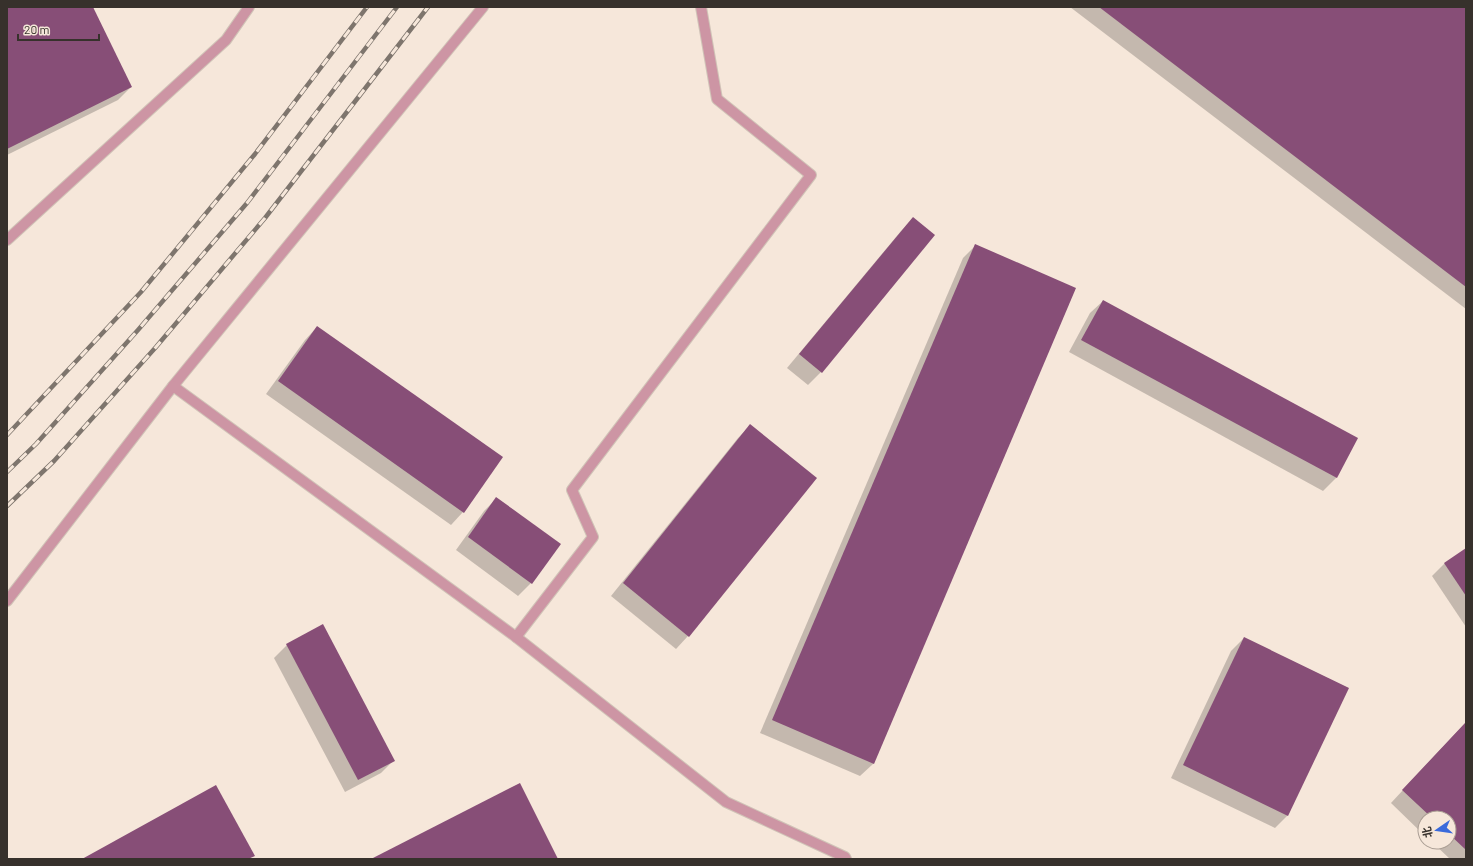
<svg xmlns="http://www.w3.org/2000/svg" width="1473" height="866" viewBox="0 0 1473 866" font-family="Barlow,'Noto Sans SC',sans-serif">
<style>
.shadow{fill:#0003}
.building{fill:#874e77}
.lines{fill:none;stroke-linecap:round;stroke-linejoin:round}
.lane-casing{stroke:#d0c3b7;stroke-width:12}
.street-casing{stroke:#d0c3b7;stroke-width:12}
.lane{stroke:#cd95a4;stroke-width:10}
.street{stroke:#cd95a4;stroke-width:10}
.rail-casing{stroke:#7e756d;stroke-width:4.5}
.rail{stroke:#f6e7da;stroke-width:3;stroke-dasharray:9;stroke-linecap:butt}
</style>
<rect width="100%" height="100%" fill="#f6e7da"/>
<g class="shadow">
<path d="M7 7H91L131 87 118 100 7 155Z"/>
<path d="M1070 7H1466V309Z"/>
<path d="M913 218 934 235 821 372 808 385 787 368 901 231Z"/>
<path d="M975 246 1075 289 873 764 860 776 760 733 963 258Z"/>
<path d="M1103 301 1357 439 1336 478 1323 491 1069 352 1090 313Z"/>
<path d="M317 327 463 512 451 525 266 394 305 340Z"/>
<path d="M750 426 688 636 676 649 611 596 738 438Z"/>
<path d="M497 498 559 544 531 583 518 596 456 550 484 511Z"/>
<path d="M1466 549V627L1432 576 1444 564Z"/>
<path d="M1244 638 1348 688 1287 816 1275 828 1171 778 1231 651Z"/>
<path d="M287 645 394 760 381 773 345 792 274 658Z"/>
<path d="M1466 722V859H1450L1432 842H1449V818H1425V836L1391 803Z"/>
</g>
<g class="building">
<path d="M7 7H93L132 87 7 149Z"/>
<path d="M1099 7H1466V287Z"/>
<path d="M913 217 935 235 822 373 799 354Z"/>
<path d="M975 244 1076 288 874 764 772 720Z"/>
<path d="M1103 300 1358 438 1337 478 1081 340Z"/>
<path d="M317 326 503 457 464 513 278 381Z"/>
<path d="M750 424 817 478 689 637 623 583Z"/>
<path d="M496 497 561 544 532 584 468 537Z"/>
<path d="M1466 548V596L1444 563Z"/>
<path d="M323 624 395 761 358 780 286 644Z"/>
<path d="M1244 637 1349 688 1288 816 1183 765Z"/>
<path d="M1466 722V850L1449 834V818H1432L1402 790Z"/>
<path d="M520 783 558 859H371Z"/>
<path d="M216 785 255 856 248 859H82Z"/>
</g>
<g class="lines">
<g class="lane-casing">
<g id="lane">
<path d="M7 240 226 40 249 7"/>
<path d="M7 601 173 386 483 7"/>
<path d="M516 637 593 537 572 490 811 175 717 99 701 7"/>
</g>
</g>
<g class="street-casing">
<path id="street" d="M173 386 516 637 726 802 845 857 846 859"/>
</g>
<use href="#lane" class="lane"/>
<use href="#street" class="street"/>
<g class="rail-casing">
<g id="rail">
<path d="M7 435 141 292 255 154 367 7"/>
<path d="M7 472 36 444 138 330 247 203 397 7"/>
<path d="M7 506 54 461 156 347 265 218 428 7"/>
</g>
</g>
<use href="#rail" class="rail"/>
</g>
<rect width="1473" height="866" fill="none" stroke="#37312c" stroke-width="16"/>
<g transform="translate(1437 830) rotate(257)"><circle r="19" fill="#f6e7da" stroke="#aa9e94"/>
<path d="M0-3L7 15L0 10L-7 15Z" fill="#3a6adb"/>
<text y="-6" font-size="11" font-weight="bold" text-anchor="middle" fill="#37312c">北</text>
</g>
<path d="M18 34v6h81v-6" fill="none" stroke="#37312c" stroke-width="2"/>
<text x="24" y="34" font-size="12" fill="#37312c" stroke="#f6e7da" stroke-width="3" paint-order="stroke">20 m</text>
</svg>
